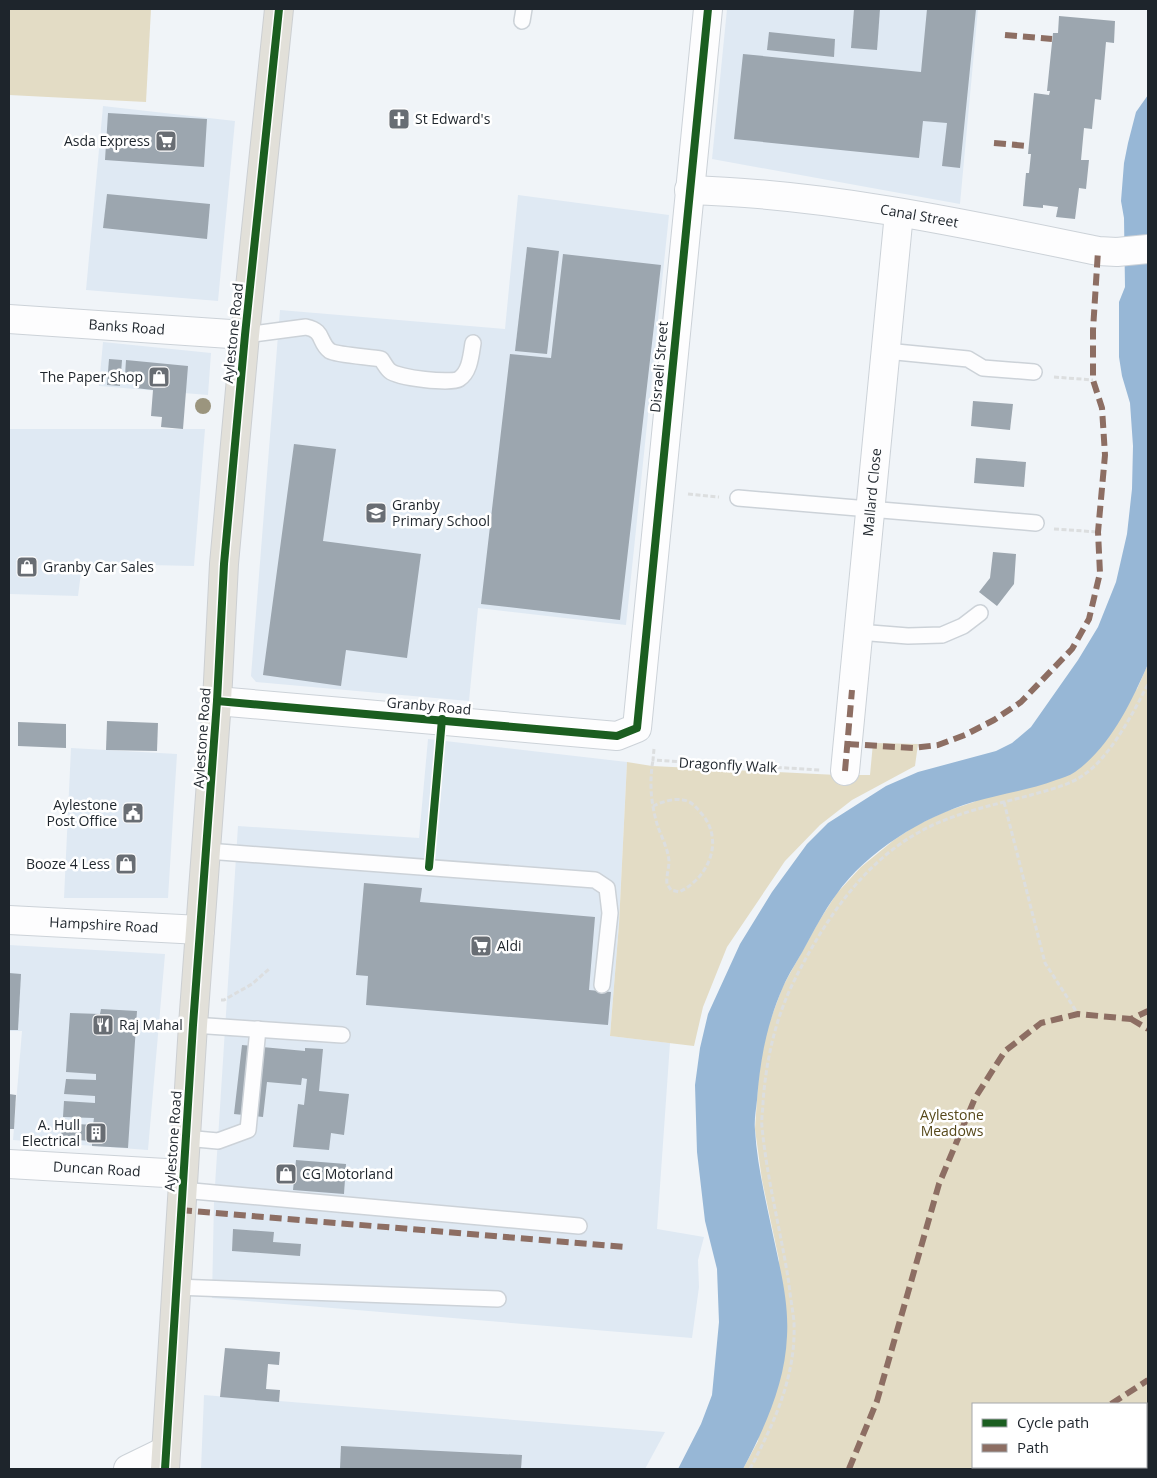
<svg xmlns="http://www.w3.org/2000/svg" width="1157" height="1478" viewBox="0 0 1157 1478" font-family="'Open Sans',sans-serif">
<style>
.built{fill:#dfe9f3}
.green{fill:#e3dcc5;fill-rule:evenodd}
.water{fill:#97b7d6}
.building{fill:#9ca6af}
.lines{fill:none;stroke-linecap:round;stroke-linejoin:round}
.lane-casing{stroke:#ccd2d8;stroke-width:18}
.street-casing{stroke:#ccd2d8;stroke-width:30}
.primary-casing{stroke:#cccfd2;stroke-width:30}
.path{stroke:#dcdedf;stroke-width:3;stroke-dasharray:5 2.5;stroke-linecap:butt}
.lane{stroke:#fdfdfe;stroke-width:15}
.street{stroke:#fdfdfe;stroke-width:28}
.primary{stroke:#e2e0d9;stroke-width:28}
.quiet{stroke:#8d6e63;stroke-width:6;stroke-dasharray:12 6;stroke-linecap:butt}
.cycleway-casing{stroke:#fff;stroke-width:11}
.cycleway{stroke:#1b5e20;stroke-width:8}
.tree{fill:#9b957e}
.labels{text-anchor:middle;stroke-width:5;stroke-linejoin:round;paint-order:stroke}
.poi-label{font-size:14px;fill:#1e252c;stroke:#fff;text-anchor:start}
.street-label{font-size:14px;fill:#1e252c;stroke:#fff}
.park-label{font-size:14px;fill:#56481a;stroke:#fff}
</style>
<rect width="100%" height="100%" fill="#f0f4f8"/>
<g class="built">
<path d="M727 9H978L960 204 712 159Z"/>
<path d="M103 106 235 121 218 301 86 290Z"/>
<path d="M518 195 669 215 626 625 478 608 469 701 256 682 251 676 280 310 505 329Z"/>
<path d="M103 342 211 353 208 395 99 386Z"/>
<path d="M9 429H205L194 566 105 564 81 573 78 596 10 594 9 605Z"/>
<path d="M428 739 627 762 619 924 610 1036 670 1043 657 1229 704 1237 698 1260 699 1287 692 1338 212 1298 214 1201 238 826 419 838Z"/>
<path d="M71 748 177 754 168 898H64Z"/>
<path d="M9 945 165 954 148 1150 13 1140 22 1031H9Z"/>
<path d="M204 1395 665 1432 645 1469H201Z"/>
</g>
<g class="green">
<path d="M9 9H151L146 102 9 95Z"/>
<path d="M1148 664V1469H743L758 1441 779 1260 762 1180 755 1129 759 1070 767 1029 783 986 819 921 837 893 861 867 894 840 915 826 944 812 974 802 1137 689ZM973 1404H1146V1467H973Z"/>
<path d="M873 743 918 744 915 766 852 800 820 825 785 861 727 947 703 1007 694 1046 610 1036 619 924 627 762 652 766 837 775H870Z"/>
</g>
<path class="water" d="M1148 95V664C1131 703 1110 747 1075 772 1069 776 1062 778 1056 780 1029 790 1001 794 973 802 923 817 867 851 836 895 824 911 815 929 805 947 798 960 789 973 783 987 767 1023 760 1060 757 1100 756 1110 754 1120 755 1130 757 1165 766 1201 773 1235 780 1268 789 1302 787 1336 785 1384 765 1427 743 1469H678L701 1424 712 1395 719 1322 717 1269 705 1221 697 1152 695 1085 700 1048 708 1014 740 944 772 892 807 844 828 823 886 786 918 772 996 751 1012 743 1031 727 1078 660 1098 627 1116 582 1127 534 1132 489 1133 446 1130 403 1122 376 1119 357V302L1125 287 1124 218 1121 201 1124 163 1128 143 1136 112Z"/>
<g class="building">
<path d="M854 9H880L877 50 851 48Z"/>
<path d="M927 9H976L960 168 942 166 947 123 923 121 919 158 734 139 743 54 921 72Z"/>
<path d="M1059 16 1115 21 1114 43 1106 42 1101 100 1095 99 1092 129 1084 128 1081 160H1089L1086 189 1079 188 1075 219 1056 217 1058 207 1043 205V208L1023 206 1026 173H1029L1031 154H1028L1034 93 1049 95 1050 91H1047L1053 33H1058Z"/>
<path d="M769 32 835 39 834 57 767 50Z"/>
<path d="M108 113 207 119 204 167 105 160Z"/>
<path d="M107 194 210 204 207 239 103 228Z"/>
<path d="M527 247 559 251 547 354 515 351Z"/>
<path d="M563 254 661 265 620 620 481 604 510 354 551 358Z"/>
<path d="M109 359 122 360 120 386 107 385Z"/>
<path d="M126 360 188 366 183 429 161 427 162 417 151 416 153 390 135 388 136 377 125 376Z"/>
<path d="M973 401 1013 404 1010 430 971 426Z"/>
<path d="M294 444 336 449 323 541 421 554 407 658 346 650 341 686 263 675Z"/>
<path d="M976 458 1026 462 1024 487 974 483Z"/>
<path d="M993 552 1016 554 1014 584 997 606 979 592 990 578Z"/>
<path d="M107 721 158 723 157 751 106 750Z"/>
<path d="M18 722 66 724V748L18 746Z"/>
<path d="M364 883 422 888 420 902 595 917 589 990 611 992 608 1025 366 1005 368 976 356 975Z"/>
<path d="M9 973 21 974 18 1030H9Z"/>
<path d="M101 1009 137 1011 128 1148 92 1146V1141L61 1139 62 1123 93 1125 94 1118 63 1117 64 1101 95 1103V1096L64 1094 66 1079 96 1080V1074L66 1072 70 1013 100 1014Z"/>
<path d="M242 1045 305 1051V1048L323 1049 319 1091 349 1094 344 1135 331 1133 329 1150 293 1147 298 1104 304 1105 307 1079 302 1078 301 1085 267 1082 263 1117 234 1114Z"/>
<path d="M9 1094 16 1095 14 1129H9Z"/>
<path d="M296 1160 346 1164 344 1194 293 1190Z"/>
<path d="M233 1229 274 1232 273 1242 301 1244 300 1256 232 1251Z"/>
<path d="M225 1348 280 1352 279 1365 268 1364 266 1389 280 1390 279 1402 220 1397Z"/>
<path d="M341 1446 522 1455 521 1469H340Z"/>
</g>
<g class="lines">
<g class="lane-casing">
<g id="lane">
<path d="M522 21 524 9"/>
<path d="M245 335 306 327C325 331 318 342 330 351 337 355 371 357 381 359 384 363 387 369 390 371 398 378 451 384 459 379 470 372 471 355 473 343"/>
<path d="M886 351 968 359 983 368 1034 372"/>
<path d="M738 498 1036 523"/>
<path d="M858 632 908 636 942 635 963 626 980 613"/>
<path d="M207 851 595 880 607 888 610 913 602 985"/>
<path d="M193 1025 342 1035"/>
<path d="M185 1138 218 1141 248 1130 258 1029"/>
<path d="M182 1190 579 1226"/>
<path d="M175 1287 498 1299"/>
</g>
</g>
<g class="street-casing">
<g id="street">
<path id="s1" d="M689 190C827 194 963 223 1098 251L1117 252 1148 249"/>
<path id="s2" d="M9 319 245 335"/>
<path d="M217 701 617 736 637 728 708 9"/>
<path id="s3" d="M845 771 899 213"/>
<path id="s4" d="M9 920 200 930"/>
<path id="s5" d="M9 1164 183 1174"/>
<path d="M128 1469 165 1451"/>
</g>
</g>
<g class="primary-casing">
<path id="primary" d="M165 1469 193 1025 217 701 224 564 245 335 279 9"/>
</g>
<g class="path">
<path d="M1054 377 1093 380"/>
<path d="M688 494 719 497"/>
<path d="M1054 529 1098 532"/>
<path d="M654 749 653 760 820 770"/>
<path d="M1004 802 1045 963 1078 1014"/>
<path d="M653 806C662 802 673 798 683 800 691 801 696 807 701 813 725 840 709 878 679 892L671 890 667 884C666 876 669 869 669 861 668 849 662 838 658 827 651 805 649 783 653 760"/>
<path d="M221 1000H224L252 984 269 969"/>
<path d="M750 1469C774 1423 796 1377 794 1323 793 1310 790 1297 789 1284 781 1232 767 1180 762 1127 761 1119 763 1111 763 1102 766 1061 775 1020 793 983 823 923 862 862 923 830 957 812 994 805 1031 795 1048 790 1067 786 1082 776 1110 758 1133 713 1148 684"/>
</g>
<use href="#lane" class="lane"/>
<use href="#street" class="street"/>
<use href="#primary" class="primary"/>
<g class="quiet">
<path d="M1005 35 1052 39"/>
<path d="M994 143 1028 146"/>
<path d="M847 744 913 748 938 745 965 735 994 720 1021 702 1072 649 1089 619 1100 573 1098 532 1105 455 1102 408 1093 380V330L1098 251"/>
<path d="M845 771 852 690"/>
<path d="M1131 1019 1148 1029"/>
<path d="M180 1210 626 1247"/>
<path d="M1111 1404 1148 1380"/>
<path d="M849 1469 877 1401 939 1184 975 1098 1005 1051 1041 1023 1078 1014 1131 1019 1148 1011"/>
<path d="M1037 1469 1039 1467"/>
</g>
<g class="cycleway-casing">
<g id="cycleway">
<path d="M217 701 617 736 637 728 708 9"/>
<path d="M429 867 442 719"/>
<path d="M165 1469 193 1025 217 701 224 564 245 335 279 9"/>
</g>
</g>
<use href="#cycleway" class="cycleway"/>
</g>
<circle class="tree" cx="203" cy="406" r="8"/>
<defs>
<g id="church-square" transform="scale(1.125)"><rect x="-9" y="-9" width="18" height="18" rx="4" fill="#686d73" stroke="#fff"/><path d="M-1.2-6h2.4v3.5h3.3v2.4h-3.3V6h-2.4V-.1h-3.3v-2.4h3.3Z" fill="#fff"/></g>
<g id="supermarket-square" transform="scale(1.125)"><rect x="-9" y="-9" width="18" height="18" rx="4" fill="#686d73" stroke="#fff"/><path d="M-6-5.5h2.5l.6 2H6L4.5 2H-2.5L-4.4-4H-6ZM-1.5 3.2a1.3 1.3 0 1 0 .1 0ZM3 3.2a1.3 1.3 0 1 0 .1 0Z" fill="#fff"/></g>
<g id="shop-square" transform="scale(1.125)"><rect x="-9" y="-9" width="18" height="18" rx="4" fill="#686d73" stroke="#fff"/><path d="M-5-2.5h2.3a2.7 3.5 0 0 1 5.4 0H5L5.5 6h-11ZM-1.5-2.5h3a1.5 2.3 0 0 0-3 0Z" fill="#fff"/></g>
<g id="school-square" transform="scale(1.125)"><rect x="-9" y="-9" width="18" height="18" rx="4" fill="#686d73" stroke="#fff"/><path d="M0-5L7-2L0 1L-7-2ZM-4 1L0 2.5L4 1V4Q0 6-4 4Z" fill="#fff"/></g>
<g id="civic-square" transform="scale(1.125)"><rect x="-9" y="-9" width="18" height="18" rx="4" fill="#686d73" stroke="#fff"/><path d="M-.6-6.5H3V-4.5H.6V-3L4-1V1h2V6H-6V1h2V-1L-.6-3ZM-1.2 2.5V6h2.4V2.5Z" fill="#fff"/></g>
<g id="restaurant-square" transform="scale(1.125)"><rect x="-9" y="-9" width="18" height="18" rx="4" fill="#686d73" stroke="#fff"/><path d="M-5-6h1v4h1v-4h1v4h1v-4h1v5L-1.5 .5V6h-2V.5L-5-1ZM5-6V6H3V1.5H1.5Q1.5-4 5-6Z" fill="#fff"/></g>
<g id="building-square" transform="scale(1.125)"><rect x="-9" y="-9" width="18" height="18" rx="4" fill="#686d73" stroke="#fff"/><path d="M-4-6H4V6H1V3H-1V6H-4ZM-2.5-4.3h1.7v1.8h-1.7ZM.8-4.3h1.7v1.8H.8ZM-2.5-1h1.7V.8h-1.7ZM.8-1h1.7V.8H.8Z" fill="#fff"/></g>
</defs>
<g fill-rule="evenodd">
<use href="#church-square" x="399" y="119"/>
<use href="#supermarket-square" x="166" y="141"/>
<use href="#shop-square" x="159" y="377"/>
<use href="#school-square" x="376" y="513"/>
<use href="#shop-square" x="27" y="567"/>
<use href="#civic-square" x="133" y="813"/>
<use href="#shop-square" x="126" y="864"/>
<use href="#supermarket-square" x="481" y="946"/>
<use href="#restaurant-square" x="103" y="1025"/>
<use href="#building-square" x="96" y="1133"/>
<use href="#shop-square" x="286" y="1174"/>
</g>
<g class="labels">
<g class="poi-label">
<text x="415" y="124">St Edward's</text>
<text x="150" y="146" text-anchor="end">Asda Express</text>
<text x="143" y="382" text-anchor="end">The Paper Shop</text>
<text x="392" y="510">Granby<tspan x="392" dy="16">Primary School</tspan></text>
<text x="43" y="572">Granby Car Sales</text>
<text x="117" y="810" text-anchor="end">Aylestone<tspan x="117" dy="16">Post Office</tspan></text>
<text x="110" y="869" text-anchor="end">Booze 4 Less</text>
<text x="497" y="951">Aldi</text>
<text x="119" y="1030">Raj Mahal</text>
<text x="80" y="1130" text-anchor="end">A. Hull<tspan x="80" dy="16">Electrical</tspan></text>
<text x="302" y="1179">CG Motorland</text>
</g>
<g class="street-label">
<text dy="5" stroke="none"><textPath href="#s1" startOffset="232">Canal Street</textPath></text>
<text dy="5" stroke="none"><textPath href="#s2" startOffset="118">Banks Road</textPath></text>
<text transform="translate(233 333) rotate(-84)" y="5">Aylestone Road</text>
<text transform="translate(659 367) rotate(-85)" y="5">Disraeli Street</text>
<text dy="5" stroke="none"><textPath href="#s3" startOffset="280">Mallard Close</textPath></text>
<text transform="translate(429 706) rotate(5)" y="5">Granby Road</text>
<text transform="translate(202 738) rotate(-86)" y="5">Aylestone Road</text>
<text transform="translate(728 765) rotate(3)" y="5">Dragonfly Walk</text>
<text dy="5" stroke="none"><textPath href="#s4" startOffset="95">Hampshire Road</textPath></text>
<text transform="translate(173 1141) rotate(-86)" y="5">Aylestone Road</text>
<text dy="5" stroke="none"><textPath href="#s5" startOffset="88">Duncan Road</textPath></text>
</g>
<g class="park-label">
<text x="952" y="1120">Aylestone<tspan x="952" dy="16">Meadows</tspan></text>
</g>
</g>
<rect width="1157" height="1478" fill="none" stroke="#1e252c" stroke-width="20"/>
<rect x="972" y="1403" width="175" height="65" fill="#ffffff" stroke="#a5a8ab"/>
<rect x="982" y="1419" width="25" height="8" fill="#1b5e20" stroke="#a5a8ab"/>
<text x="1017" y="1428" font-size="15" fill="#1e252c">Cycle path</text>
<rect x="982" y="1444" width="25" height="8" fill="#8d6e63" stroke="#a5a8ab"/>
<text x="1017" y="1453" font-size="15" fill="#1e252c">Path</text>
</svg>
